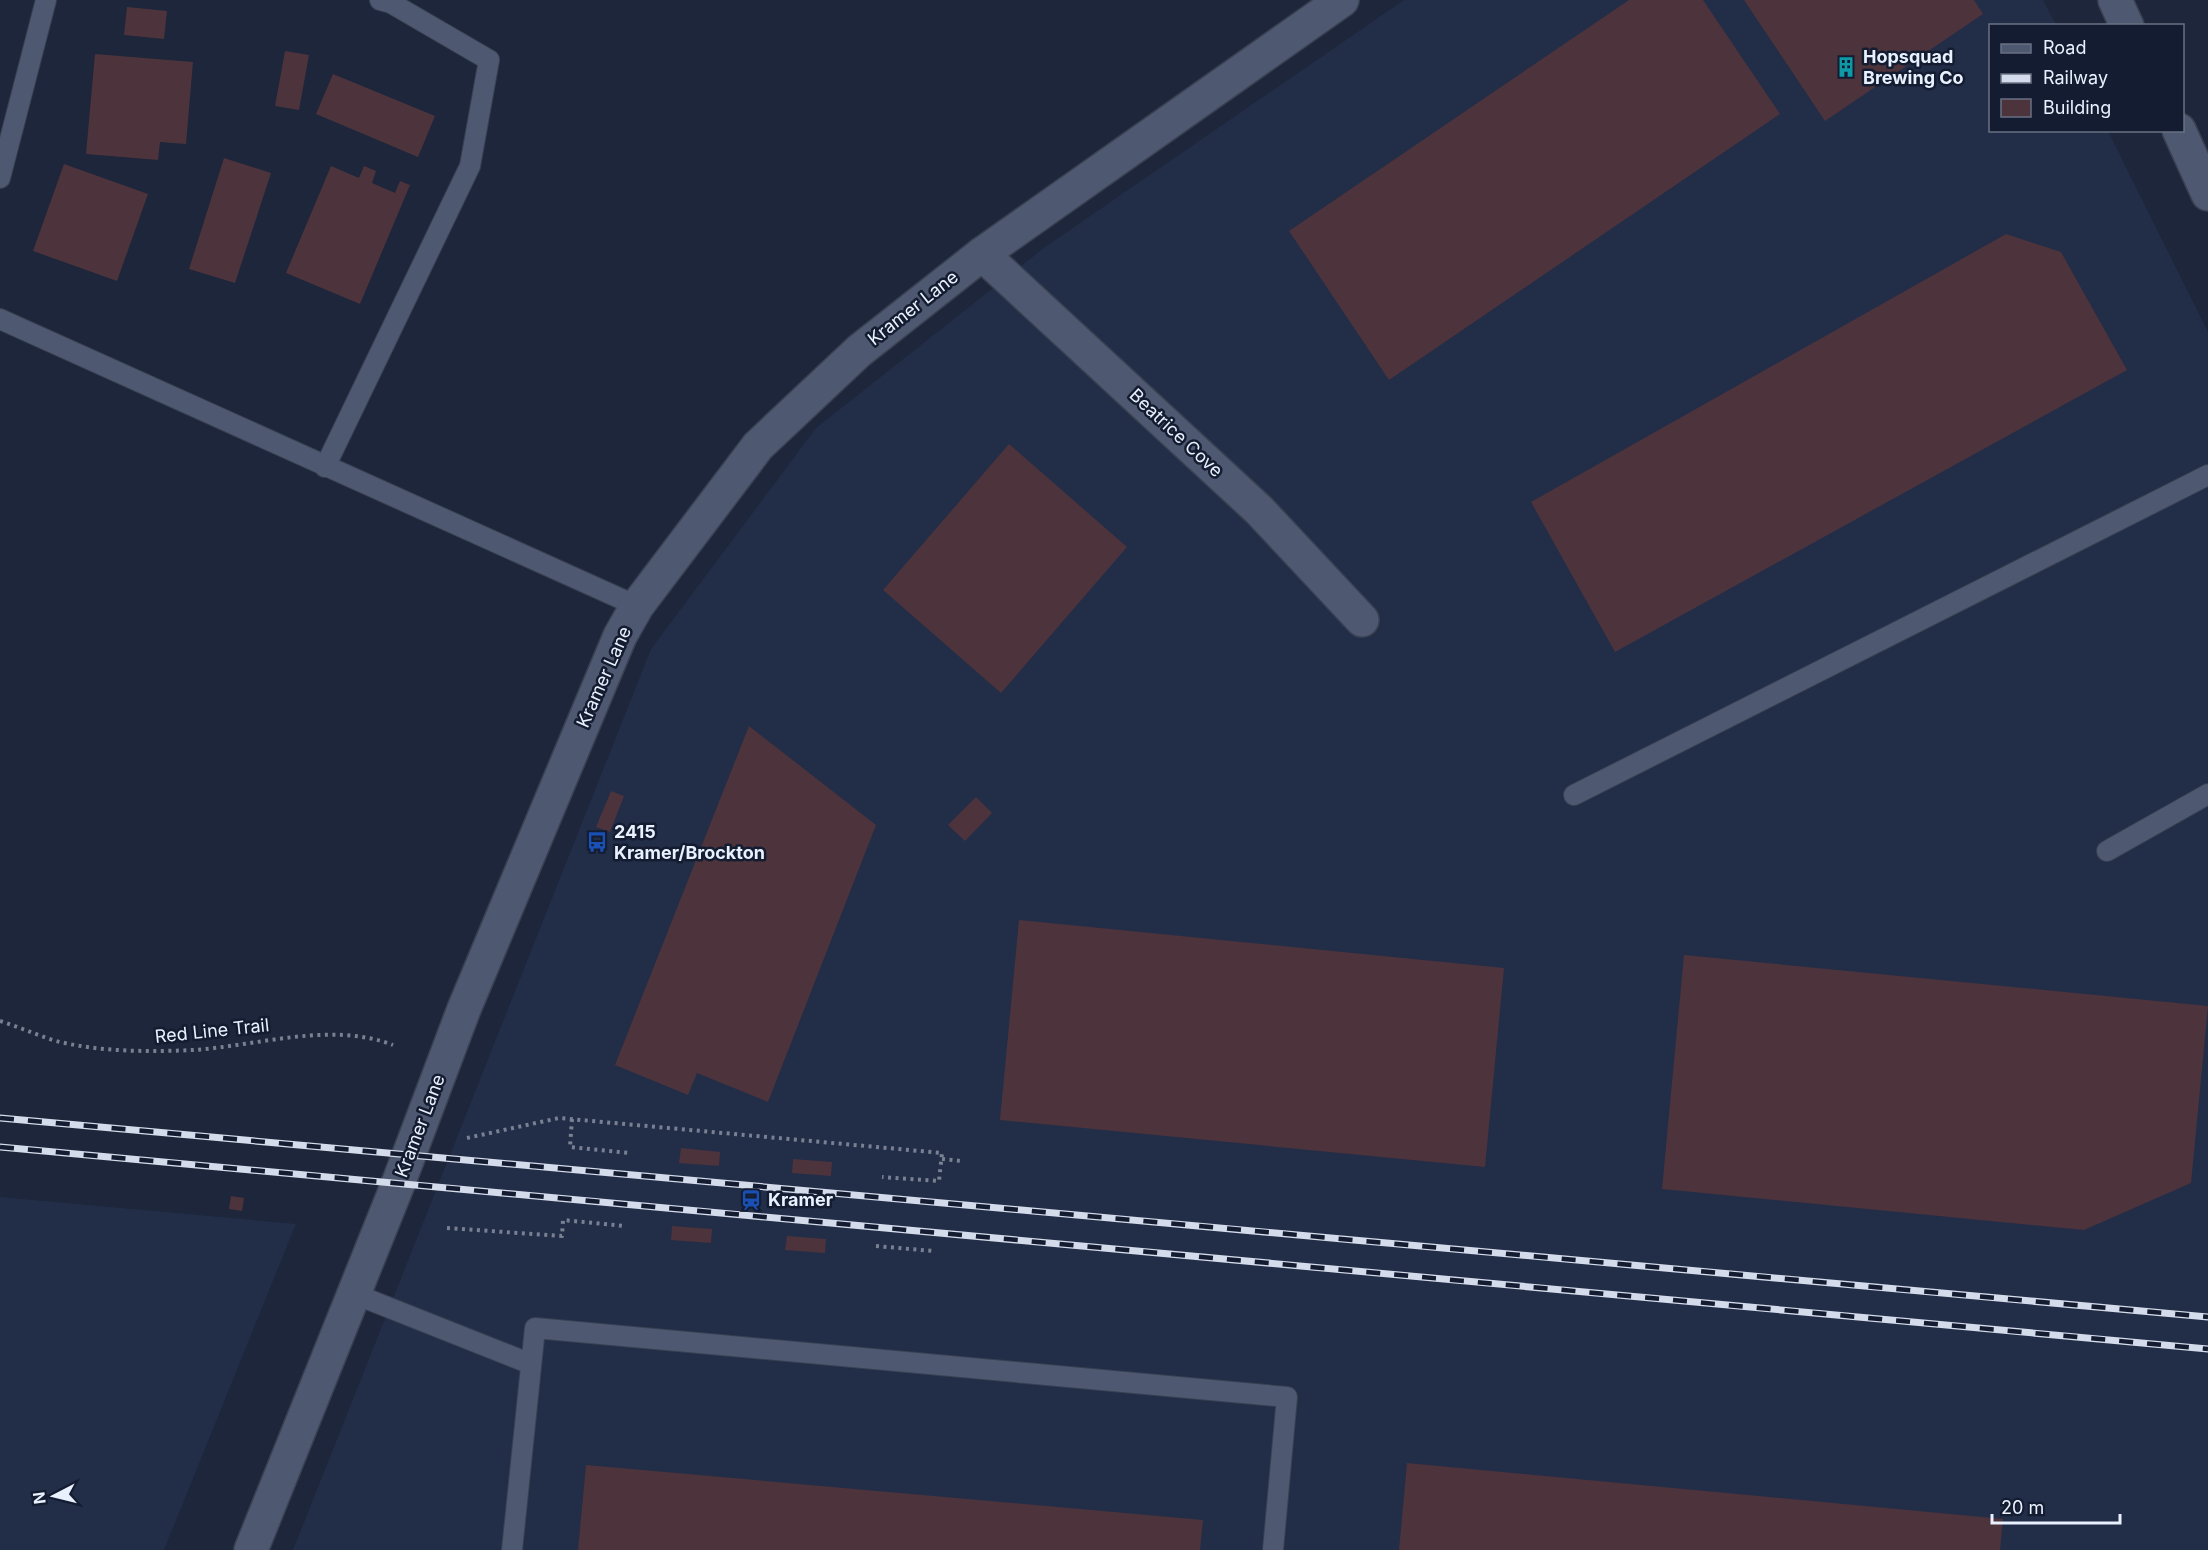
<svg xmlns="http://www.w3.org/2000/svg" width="2208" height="1550" viewBox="0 0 2208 1550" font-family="Inter,sans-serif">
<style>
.built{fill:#222d48}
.building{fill:#4d333c}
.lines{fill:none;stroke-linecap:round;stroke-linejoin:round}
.service-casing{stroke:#394052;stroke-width:22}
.minor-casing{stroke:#394052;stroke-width:36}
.tertiary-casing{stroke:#394052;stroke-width:36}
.secondary-casing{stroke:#394052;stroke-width:36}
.path{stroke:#788091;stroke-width:4;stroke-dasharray:3 4.5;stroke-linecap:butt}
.service{stroke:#4e5971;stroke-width:20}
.minor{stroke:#4e5971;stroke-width:33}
.tertiary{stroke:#4e5971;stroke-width:33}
.secondary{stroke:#4e5971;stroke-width:33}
.rail-casing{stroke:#d4dbea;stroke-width:7}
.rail{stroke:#131c30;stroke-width:4.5;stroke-dasharray:14;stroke-linecap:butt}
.labels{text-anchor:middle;stroke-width:5;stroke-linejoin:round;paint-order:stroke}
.poi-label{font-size:18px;font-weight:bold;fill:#e9f0fe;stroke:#131c30;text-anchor:start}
.street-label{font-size:18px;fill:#e9f0fe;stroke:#131c30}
</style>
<rect width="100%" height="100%" fill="#1d263a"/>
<g class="built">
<path d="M1404 0H2043L2056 25 1990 26V130L2108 131 2208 332V1550H293L651 649 816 428 1045 247Z"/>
<path d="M0 1197 296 1224 164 1550H0Z"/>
</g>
<g class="building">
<path d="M1629 0H1703L1780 114 1389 380 1289 231Z"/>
<path d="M1744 0H1974L1983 14 1825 121Z"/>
<path d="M127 7 167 11 164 39 124 35Z"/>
<path d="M285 51 309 55 299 110 275 106Z"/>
<path d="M95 54 193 62 186 144 160 142 158 160 86 154Z"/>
<path d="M333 74 435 116 418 157 316 114Z"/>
<path d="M224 158 271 173 235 283 189 269Z"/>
<path d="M64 164 148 194 117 281 33 251Z"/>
<path d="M331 166 359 178 364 166 376 171 372 183 395 193 400 181 410 185 360 304 286 273Z"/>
<path d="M2006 234 2061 252 2127 370 1615 652 1531 502Z"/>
<path d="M1009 444 1127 547 1001 693 883 590Z"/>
<path d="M749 726 876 825 768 1102 697 1073 688 1095 615 1065Z"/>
<path d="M611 791 624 796 610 832 596 827Z"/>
<path d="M976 797 992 813 965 841 948 825Z"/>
<path d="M1019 920 1504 968 1485 1167 1000 1120Z"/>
<path d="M1684 955 2208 1006 2191 1183 2084 1230 1662 1189Z"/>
<path d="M681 1148 720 1152 719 1166 679 1163Z"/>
<path d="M793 1159 832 1162 831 1176 792 1173Z"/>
<path d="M231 1196 244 1198 242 1211 229 1209Z"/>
<path d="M672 1226 712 1229 711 1243 671 1240Z"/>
<path d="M787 1236 826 1239 825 1253 785 1250Z"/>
<path d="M1407 1463 2003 1519 2000 1550H1399Z"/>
<path d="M586 1465 1203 1520 1200 1550H578Z"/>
</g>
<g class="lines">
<g class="service-casing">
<g id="service">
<path d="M0 178 46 0"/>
<path d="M0 319 637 606"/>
<path d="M325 467 470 166 489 60 391 3 380 0"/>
<path d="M1574 795 2208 475"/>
<path d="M2107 851 2208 794"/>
<path d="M352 1293 531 1364"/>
<path d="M512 1550 535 1328 1287 1397 1273 1550"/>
</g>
</g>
<g class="minor-casing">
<path id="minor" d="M982 254 1259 510 1362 620"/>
</g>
<g class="tertiary-casing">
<path id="tertiary" d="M251 1550 398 1184 464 1009 620 636 637 606 758 446 859 351 982 254 1342 0"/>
</g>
<g class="secondary-casing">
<g id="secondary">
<path d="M2115 0 2127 26"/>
<path d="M2179 130 2208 194"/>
</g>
</g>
<g class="path">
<path d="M0 1021C19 1027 37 1035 56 1041 100 1052 148 1052 193 1050 257 1046 331 1021 393 1045"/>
<path d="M572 1119 570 1147 630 1153"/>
<path d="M467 1138 559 1118 942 1153 939 1181 882 1177"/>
<path d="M942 1159 961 1161"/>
<path d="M447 1228 562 1236 563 1220 624 1226"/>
<path d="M876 1246 933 1251"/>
</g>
<use href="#service" class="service"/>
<use href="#minor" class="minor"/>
<use href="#tertiary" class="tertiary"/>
<use href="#secondary" class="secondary"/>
<g class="rail-casing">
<g id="rail">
<path d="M0 1118 2208 1317"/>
<path d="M0 1147 2208 1349"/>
</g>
</g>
<use href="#rail" class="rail"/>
</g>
<defs>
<g id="building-bare" transform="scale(1.62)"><path d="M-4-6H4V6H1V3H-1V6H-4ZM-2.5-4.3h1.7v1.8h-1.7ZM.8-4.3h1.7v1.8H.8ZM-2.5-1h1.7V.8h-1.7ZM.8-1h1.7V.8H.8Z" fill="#0f9aa8" stroke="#131c30" stroke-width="2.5" paint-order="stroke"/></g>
<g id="bus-bare" transform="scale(1.62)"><path d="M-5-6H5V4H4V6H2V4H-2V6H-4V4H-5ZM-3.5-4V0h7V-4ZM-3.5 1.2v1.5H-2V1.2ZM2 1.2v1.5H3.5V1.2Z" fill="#1a4fb4" stroke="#131c30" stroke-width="2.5" paint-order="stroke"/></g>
<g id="station-bare" transform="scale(1.62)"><path d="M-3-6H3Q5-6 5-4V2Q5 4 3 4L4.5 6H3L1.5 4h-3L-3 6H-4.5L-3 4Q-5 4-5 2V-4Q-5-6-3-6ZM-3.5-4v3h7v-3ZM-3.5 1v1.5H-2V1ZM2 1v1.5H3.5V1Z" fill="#1a4fb4" stroke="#131c30" stroke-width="2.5" paint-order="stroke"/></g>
</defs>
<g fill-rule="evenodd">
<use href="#building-bare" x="1846" y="67"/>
<use href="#bus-bare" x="597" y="842"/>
<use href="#station-bare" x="751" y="1200"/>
</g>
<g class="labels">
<g class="poi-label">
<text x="1863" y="63">Hopsquad<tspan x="1863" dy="21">Brewing Co</tspan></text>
<text x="614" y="838">2415<tspan x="614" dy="21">Kramer/Brockton</tspan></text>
<text x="768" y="1206">Kramer</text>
</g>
<g class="street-label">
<text transform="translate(913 308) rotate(-38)" y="6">Kramer Lane</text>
<text transform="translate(1176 433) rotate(43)" y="6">Beatrice Cove</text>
<text transform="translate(604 677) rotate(-66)" y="6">Kramer Lane</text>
<text transform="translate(212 1031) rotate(-6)" y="6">Red Line Trail</text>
<text transform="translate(420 1126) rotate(-69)" y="6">Kramer Lane</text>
</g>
</g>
<rect x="1989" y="24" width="195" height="108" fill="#131c30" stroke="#697182" stroke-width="1.5"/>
<rect x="2001" y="44" width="30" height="9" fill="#4e5971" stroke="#697182" stroke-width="1.5"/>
<text x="2043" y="54" font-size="18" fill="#e9f0fe">Road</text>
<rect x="2001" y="74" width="30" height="9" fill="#d4dbea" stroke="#697182" stroke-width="1.5"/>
<text x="2043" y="84" font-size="18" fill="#e9f0fe">Railway</text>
<rect x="2001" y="99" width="30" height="18" fill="#4d333c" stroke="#697182" stroke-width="1.5"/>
<text x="2043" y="114" font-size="18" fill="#e9f0fe">Building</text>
<g transform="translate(54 1496) rotate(263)" stroke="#131c30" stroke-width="4.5" paint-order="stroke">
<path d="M0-4.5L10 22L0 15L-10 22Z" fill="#e9f0fe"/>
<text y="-9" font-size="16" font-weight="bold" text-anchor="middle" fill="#e9f0fe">N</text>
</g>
<path d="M1992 1514v9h128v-9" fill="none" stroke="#e9f0fe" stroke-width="3"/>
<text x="2001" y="1514" font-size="18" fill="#e9f0fe" stroke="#131c30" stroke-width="4.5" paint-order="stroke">20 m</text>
</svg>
